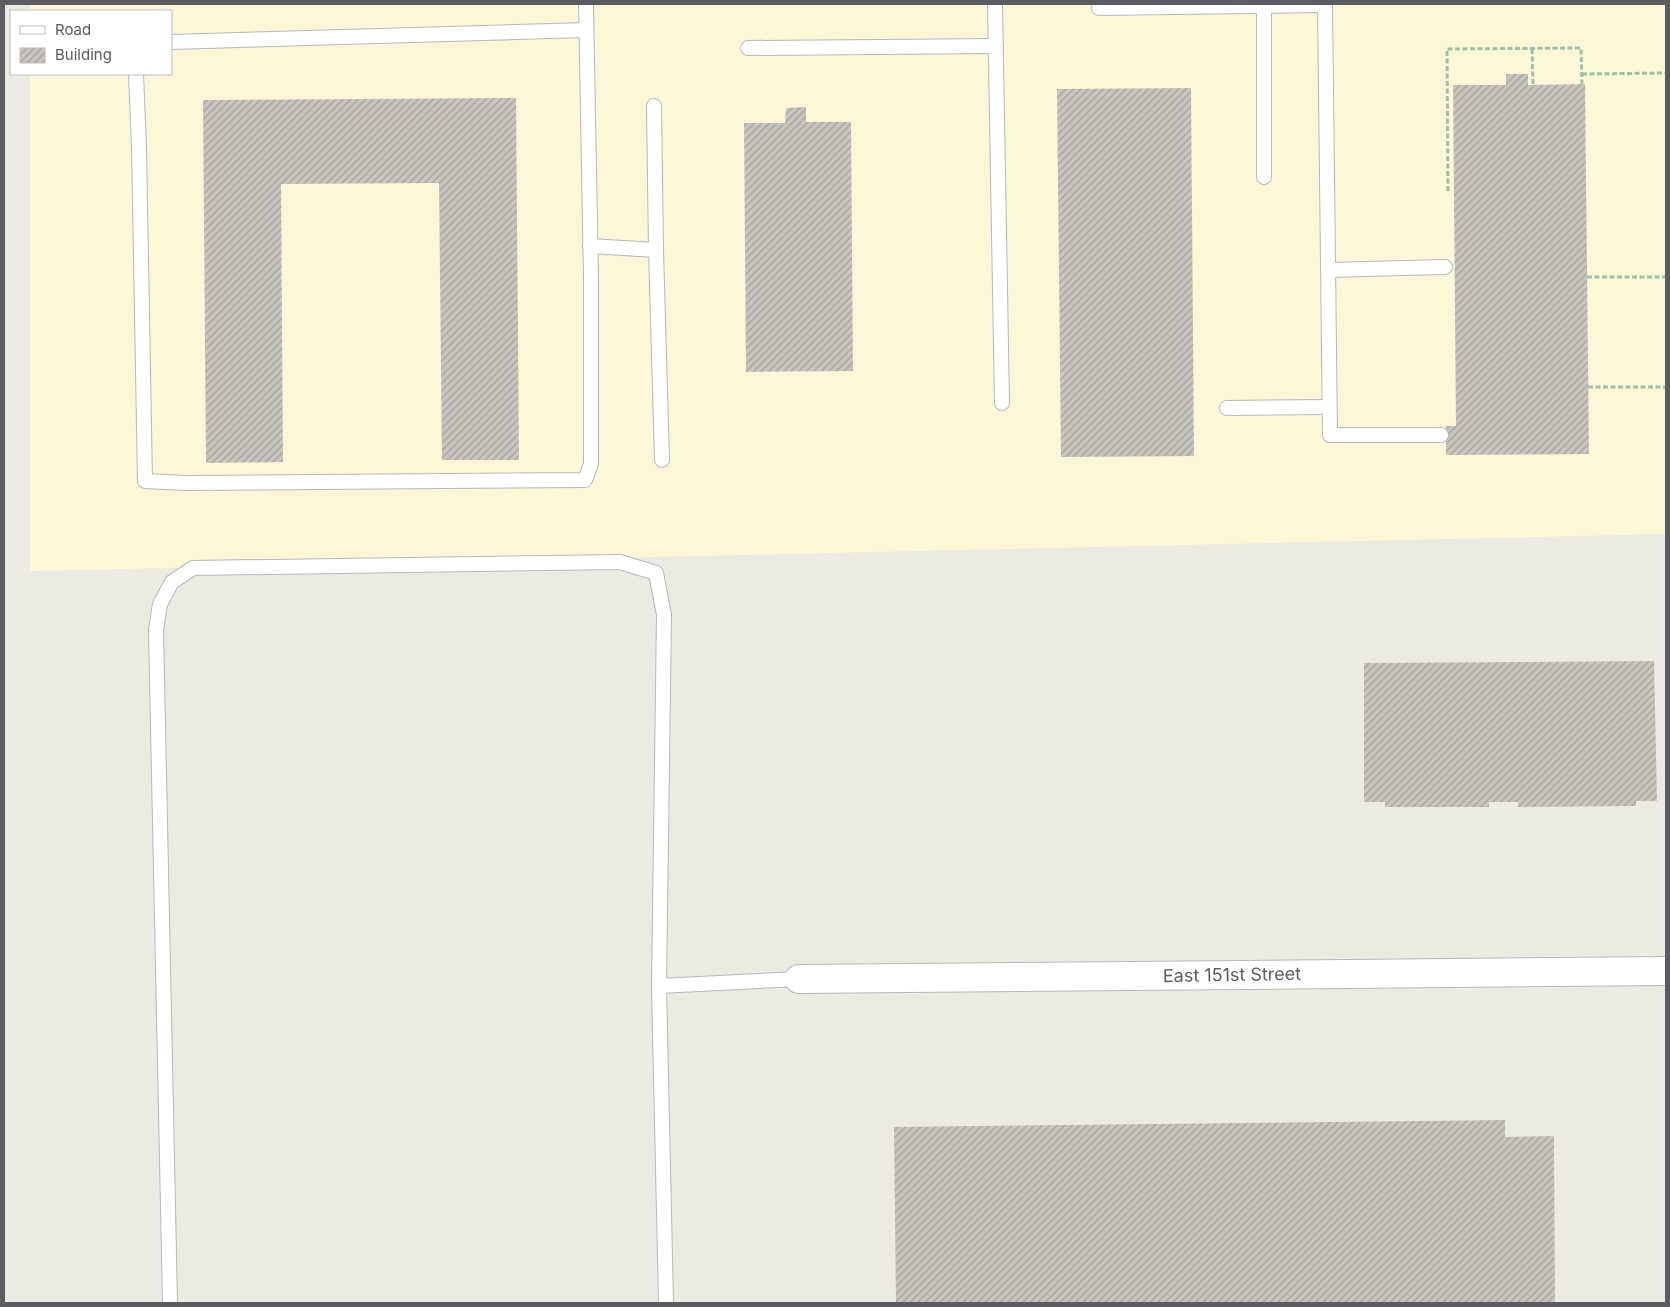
<svg xmlns="http://www.w3.org/2000/svg" width="1670" height="1307" viewBox="0 0 1670 1307" font-family="Inter,sans-serif">
<style>
.commercial{fill:#fcf7d6}
.building{fill:url(#building-hatch)}
.lines{fill:none;stroke-linecap:round;stroke-linejoin:round}
.service-casing{stroke:#b7b8bd;stroke-width:16}
.minor-casing{stroke:#b7b8bd;stroke-width:30}
.path{stroke:#97c3a8;stroke-width:3;stroke-dasharray:5 2.5;stroke-linecap:butt}
.service{stroke:#fff;stroke-width:14}
.minor{stroke:#fff;stroke-width:28}
.labels{text-anchor:middle;stroke-width:4;stroke-linejoin:round;paint-order:stroke}
.street-label{font-size:18px;fill:#5a5c61;stroke:#fff}
</style>
<defs>
<pattern id="building-hatch" width="6" height="6" patternUnits="userSpaceOnUse" patternTransform="scale(1.25)"><rect width="6" height="6" fill="#c8c4be"/><path d="M-1 1l2-2M0 6l6-6M5 7l2-2" fill="none" stroke="#a5a29e"/></pattern>
</defs>
<rect width="100%" height="100%" fill="#ecebe1"/>
<path class="commercial" d="M30 4H1666V534L30 571V74H171V11H30Z"/>
<g class="building">
<path d="M1506 74H1528V85L1585 84 1589 454 1446 455V426H1456L1453 85H1506Z"/>
<path d="M1191 88 1194 456 1061 457 1057 89Z"/>
<path d="M516 98 519 460H442L439 183 281 184 283 462 206 463 203 100Z"/>
<path d="M806 107V122H851L853 371 746 372 744 123H785L786 108Z"/>
<path d="M1654 661 1657 801H1636V806L1518 807V802H1489V807H1385V802H1364V663Z"/>
<path d="M1505 1120V1137L1554 1136 1555 1303H896L894 1127Z"/>
</g>
<g class="lines">
<g class="service-casing">
<g id="service">
<path d="M995 4 1002 403"/>
<path d="M1325 4 1330 435H1441"/>
<path d="M1264 6V177"/>
<path d="M1099 8 1325 5"/>
<path d="M171 42 586 30"/>
<path d="M748 48 996 46"/>
<path d="M136 74 139 147 145 481 186 483 585 480 591 464V278L586 4"/>
<path d="M654 106 656 250"/>
<path d="M590 246 656 250 662 460"/>
<path d="M1328 270 1445 267"/>
<path d="M1227 408 1329 407"/>
<path d="M659 986 799 979"/>
<path d="M170 1303 156 630 160 604 172 582 193 568 620 562 656 573 664 615 659 986 666 1303"/>
</g>
</g>
<g class="minor-casing">
<path id="minor" d="M799 979 1666 971"/>
</g>
<g class="path">
<path d="M1532 49 1533 85"/>
<path d="M1582 74 1666 73"/>
<path d="M1448 191 1447 49 1581 48 1582 84"/>
<path d="M1587 277H1666"/>
<path d="M1588 387H1666"/>
</g>
<use href="#service" class="service"/>
<use href="#minor" class="minor"/>
</g>
<g class="labels">
<g class="street-label">
<text transform="translate(1232 975) rotate(-1)" y="6">East 151st Street</text>
</g>
</g>
<rect width="1670" height="1307" fill="none" stroke="#5a5c61" stroke-width="10"/>
<rect x="10" y="10" width="162" height="65" fill="#ffffff" stroke="#bdbec0"/>
<rect x="20" y="26" width="25" height="8" fill="#ffffff" stroke="#bdbec0"/>
<text x="55" y="35" font-size="15" fill="#5a5c61">Road</text>
<rect x="20" y="48" width="25" height="15" fill="url(#building-hatch)" stroke="#bdbec0"/>
<text x="55" y="60" font-size="15" fill="#5a5c61">Building</text>
</svg>
